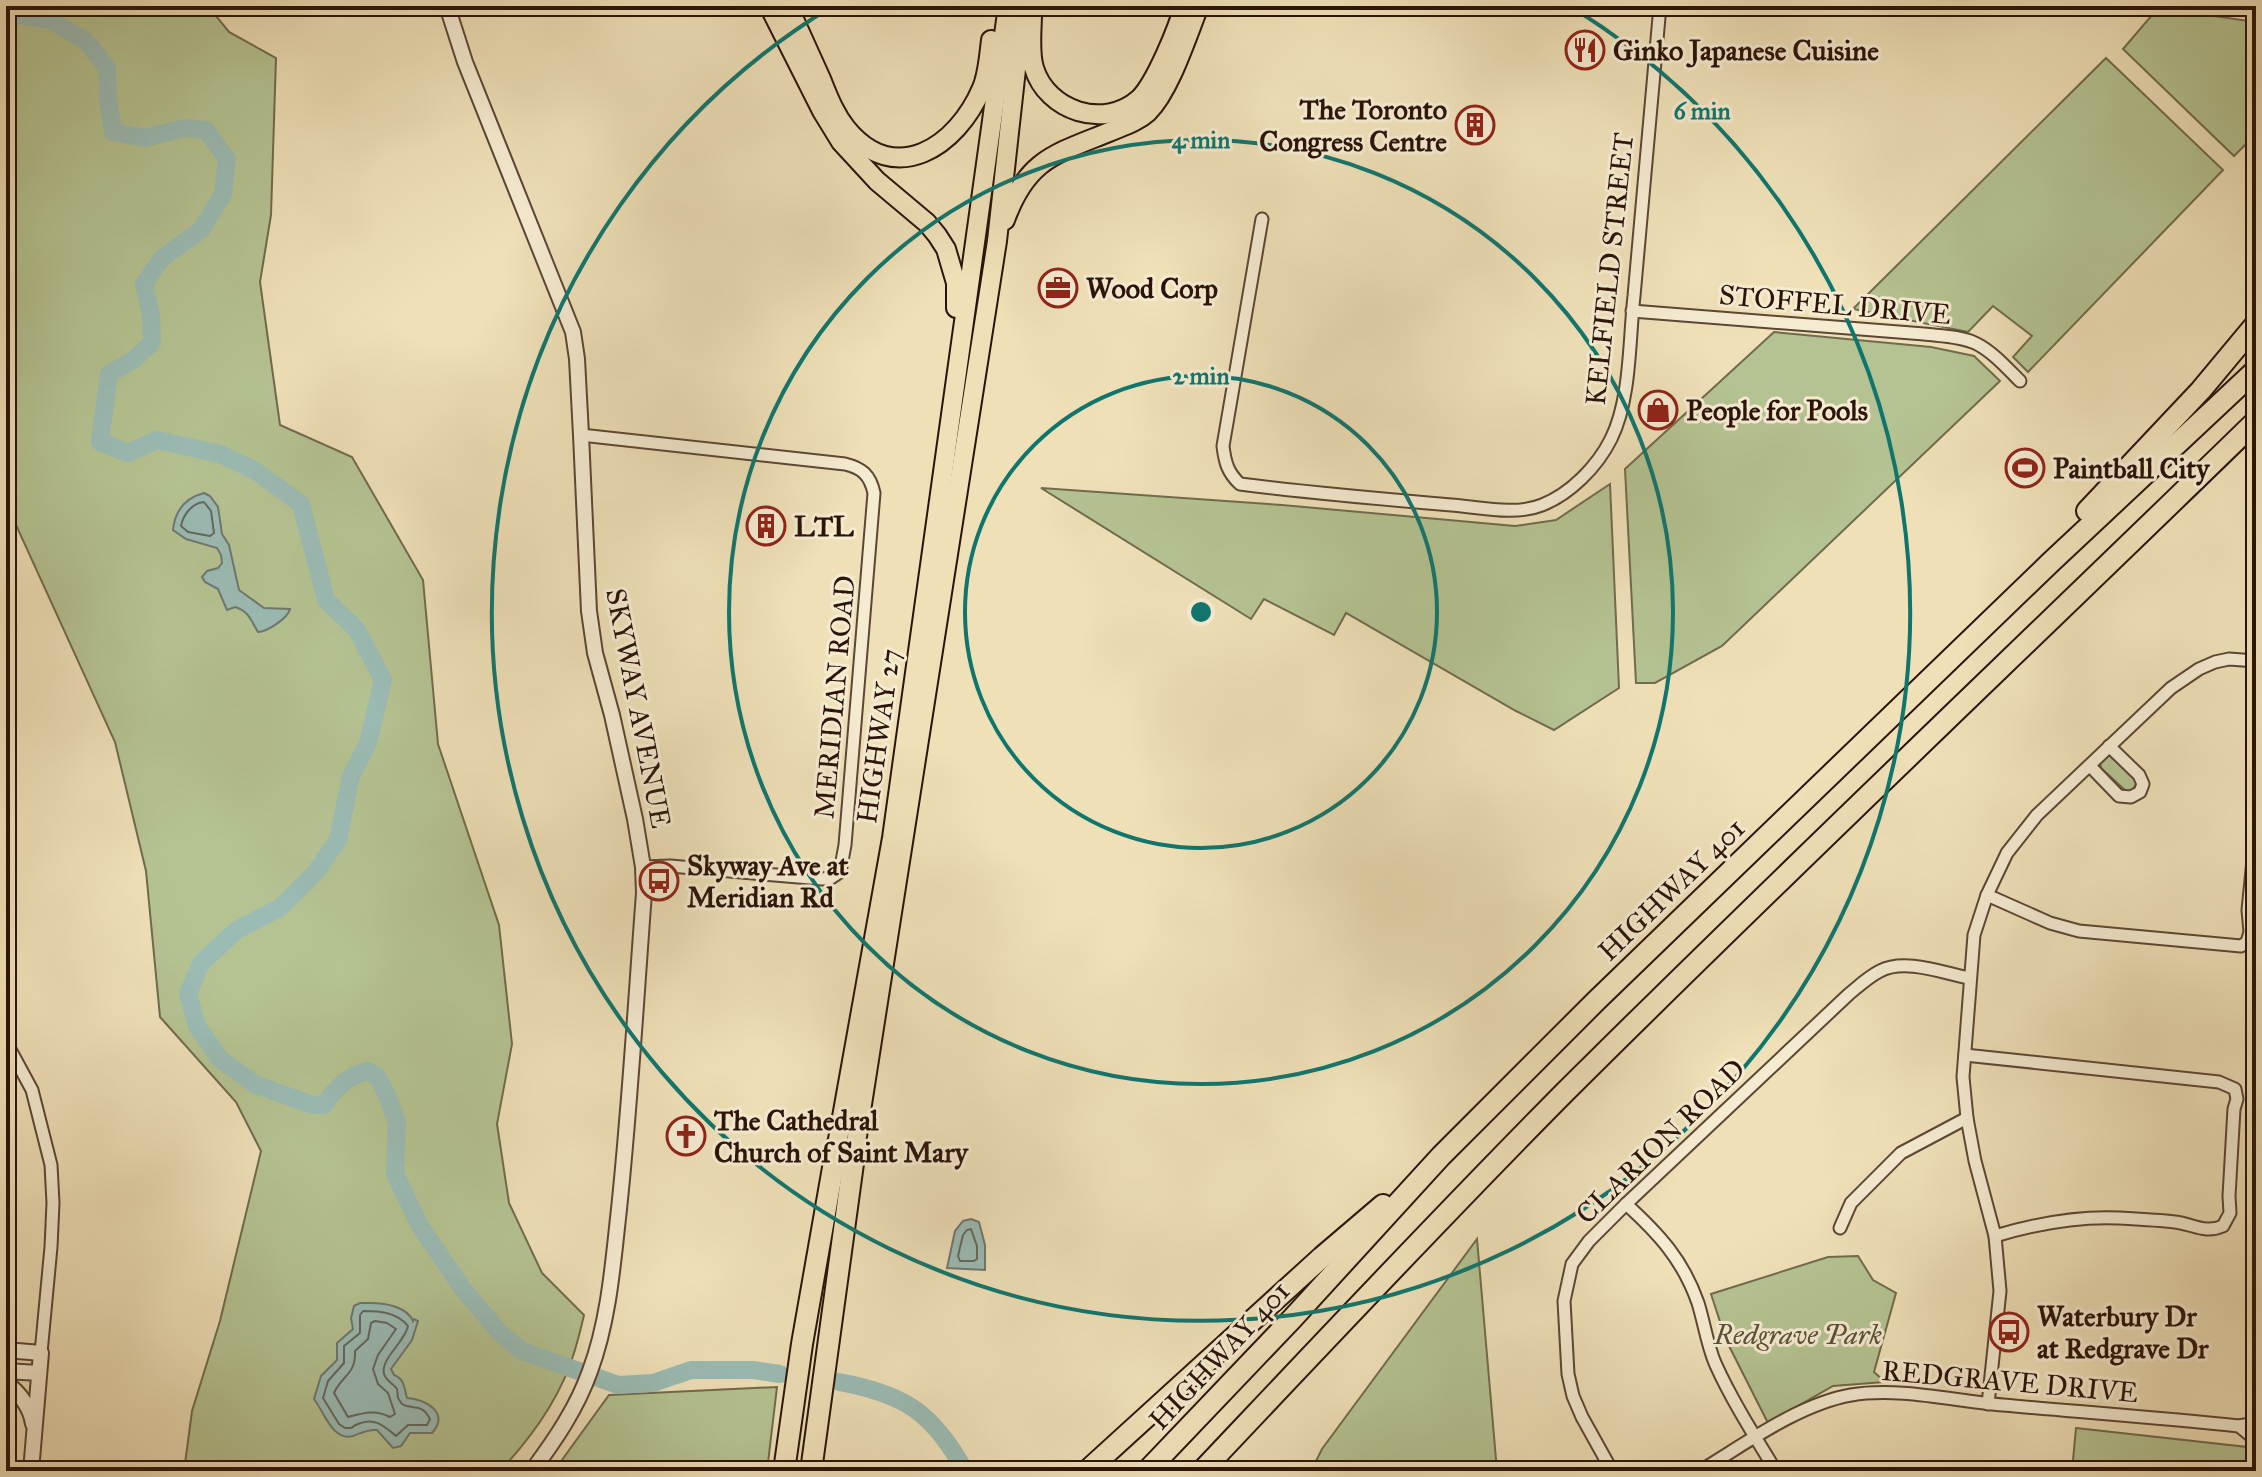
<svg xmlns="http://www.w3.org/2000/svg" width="2262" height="1477" viewBox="0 0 2262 1477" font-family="'IM FELL Great Primer',serif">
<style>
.green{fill:#b5c392;stroke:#706b4d;stroke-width:2}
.water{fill:#9bbcb5;stroke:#6e7870;stroke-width:2}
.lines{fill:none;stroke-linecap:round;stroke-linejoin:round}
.shore{stroke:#63685e;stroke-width:2}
.stream{stroke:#6e7870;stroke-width:3}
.river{stroke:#9bbcb5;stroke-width:18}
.minor-casing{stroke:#5c4634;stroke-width:15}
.tertiary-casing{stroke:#5c4634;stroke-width:18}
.primary-casing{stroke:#2b1308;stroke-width:22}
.motorway-casing{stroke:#2b1308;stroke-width:24}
.minor{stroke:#f5ebd1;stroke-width:11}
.tertiary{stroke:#f5ebd1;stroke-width:14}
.primary{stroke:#efe0b8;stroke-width:18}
.motorway{stroke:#efe0b8;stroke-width:20}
.ring{fill:none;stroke:#0f766e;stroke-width:4}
.labels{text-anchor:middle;stroke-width:6;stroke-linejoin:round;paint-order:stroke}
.poi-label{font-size:28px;font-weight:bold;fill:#2b1308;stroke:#f5ebd1;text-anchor:start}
.street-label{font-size:28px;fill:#2b1308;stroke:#f5ebd1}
.park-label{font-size:28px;font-style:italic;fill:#5b5138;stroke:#f5ebd1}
.centre{fill:#0f766e;stroke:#f5ebd1;stroke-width:4}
.ring-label{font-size:24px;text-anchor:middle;font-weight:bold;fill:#0f766e;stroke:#f5ebd1;stroke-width:6;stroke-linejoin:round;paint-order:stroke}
</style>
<rect width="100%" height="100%" fill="#efe0b8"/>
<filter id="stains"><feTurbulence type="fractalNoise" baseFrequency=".0025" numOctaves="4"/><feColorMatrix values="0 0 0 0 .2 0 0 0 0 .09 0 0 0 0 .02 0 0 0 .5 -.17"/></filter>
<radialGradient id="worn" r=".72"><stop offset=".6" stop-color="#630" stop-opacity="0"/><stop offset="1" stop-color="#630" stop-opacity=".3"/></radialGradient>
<g class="green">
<path d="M6 6H208L229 32 276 58 271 215 260 282 280 425 352 457 423 580 438 744 499 925 512 1044 497 1124 509 1203 542 1273 584 1315C581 1328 578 1340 574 1353 561 1396 531 1438 500 1471H184L192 1411 220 1321 261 1151 236 1102 160 1017 146 871 115 742 6 503Z"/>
<path d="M2158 8 2256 22V134L2234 156 2123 49Z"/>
<path d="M2106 58 2223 170 2028 372 2013 357 2032 336 1993 306 1968 332 1853 309Z"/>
<path d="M1774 332 1931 347 1974 356 2000 381 1722 646 1655 683H1636L1625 469Z"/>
<path d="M1610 484 1619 688 1554 730 1516 711 1346 613 1334 635 1264 599 1251 619 1041 488 1282 505 1515 526 1556 520Z"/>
<path d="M2110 755 2134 778 2136 784 2133 790 2127 792 2101 768 2100 762 2104 757Z"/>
<path d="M1477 1239 1497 1471H1311L1322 1449Z"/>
<path d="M1858 1256 1873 1280 1896 1293 1874 1372 1885 1382 1833 1386 1768 1423 1726 1340 1711 1294 1828 1257Z"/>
<path d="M777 1387 767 1471H554L609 1395Z"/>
<path d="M2076 1428 2256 1448V1471H2072Z"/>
</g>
<g class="water">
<path d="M204 493 210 496 218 507 222 534 229 545 239 590 264 608 290 609C288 618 267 632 258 632 251 621 249 611 235 607L227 610 218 589 205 582 202 577 207 571 218 568 222 563 221 555 217 548 186 539 173 530C175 511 185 498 204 493Z"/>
<path d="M971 1219 979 1222 985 1245V1270L947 1268 955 1231 963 1221Z"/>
<path d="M371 1303C386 1303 407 1307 413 1321L414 1319 418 1321 412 1340 391 1369 394 1375C405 1379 404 1388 407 1398 426 1399 450 1413 432 1433H410L401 1446 393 1448 377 1430C367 1429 362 1433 353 1436 333 1442 324 1412 314 1399L321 1376 337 1360V1343L353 1329 351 1318 354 1306 360 1303Z"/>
</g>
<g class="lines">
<g class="shore">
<path d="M204 502 211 511 214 533 210 536 188 532 181 526C183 515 192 503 204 502Z"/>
<path d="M971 1229 977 1246V1259L974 1261H960L958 1256 963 1235 967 1230Z"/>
<path d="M363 1311C379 1311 397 1312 408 1326 405 1342 380 1359 384 1374 386 1381 393 1383 397 1389L398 1398 402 1404C414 1411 421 1402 430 1419L427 1425H408L396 1436C384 1426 375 1417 358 1424 347 1429 358 1427 345 1428L339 1424 323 1398 328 1381 344 1363V1346L360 1333V1315Z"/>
<path d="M375 1321 387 1323 396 1329 378 1355 373 1369 378 1384 388 1393 395 1414 390 1417C375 1409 363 1413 348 1417L334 1393C342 1375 356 1375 355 1351L368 1339 371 1323Z"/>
</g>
<path class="stream" d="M969 1471 973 1466"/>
<g class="river">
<path d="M6 13 50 20 86 41 107 68 108 99 113 132 145 138 185 128 206 130 227 159 223 194 201 230 162 258 144 284 151 315 152 343 133 360 109 374 100 442 128 453 157 440 220 454 254 470 301 504 326 600 357 630 383 680 368 743 351 776 338 840 315 873 281 907 237 930 201 963 188 994 197 1026 220 1059 256 1085 313 1105H324C335 1088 348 1075 368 1071L377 1076 387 1095 397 1123 395 1174 420 1226 463 1289 500 1333 522 1351 618 1385 653 1383 691 1370H753L780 1374"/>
<path d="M839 1382C905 1394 933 1413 965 1471"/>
</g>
<g class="minor-casing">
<g id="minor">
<path d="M1262 219 1223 446C1225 463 1228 473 1240 484 1310 493 1381 499 1451 505 1479 507 1515 516 1542 505 1570 494 1597 467 1611 439 1631 399 1629 340 1634 296 1643 199 1651 103 1660 6"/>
<path d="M1632 311 1924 334C1941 336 1960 336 1975 343 1992 351 2007 368 2020 381"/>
<path d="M581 435 845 464C862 468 870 475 874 493L845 845 840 872 831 878 822 879 670 866 643 867"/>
<path d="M2090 766 2119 796 2131 797 2140 792 2143 784 2139 775 2109 746"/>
<path d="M1987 895 2050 923 2079 931 2241 946 2247 942 2250 932 2248 910 2256 830"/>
<path d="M6 1042 32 1090 51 1165 53 1203 51 1247 41 1353"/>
<path d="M1965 1055 2219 1082 2235 1089 2237 1099 2234 1109 2229 1196 2230 1213 2223 1226C2205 1234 2193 1224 2175 1222 2157 1220 2137 1219 2119 1218 2077 1216 2035 1224 1995 1236"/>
<path d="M1626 1204C1659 1234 1683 1260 1698 1303 1704 1322 1707 1344 1715 1363 1731 1399 1755 1437 1776 1471"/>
<path d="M1840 1228 1851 1203 1901 1153 1967 1118"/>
<path d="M1988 1404 2000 1291 1995 1236 1975 1161 1967 1118 1963 1077 1974 935 1987 895 2007 853 2037 815 2171 688 2199 669 2215 662 2229 659 2256 661"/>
<path d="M2239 1426 2251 1436 2256 1437"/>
<path d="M1612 1471 1582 1417 1573 1396 1568 1374 1564 1301 1572 1264 1589 1241 1626 1204 1849 994C1859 986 1868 977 1880 971 1905 958 1943 973 1969 978"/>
<path d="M1700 1471C1745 1444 1799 1404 1851 1395 1899 1387 1954 1401 2003 1405 2082 1412 2160 1418 2239 1426L2256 1423"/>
</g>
</g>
<g class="tertiary-casing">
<g id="tertiary">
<path d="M447 6 465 62 573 332 577 359 581 435 589 611 595 653 612 715 635 819 643 867 644 893C636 999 630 1105 619 1209 613 1263 609 1320 590 1371 577 1408 555 1440 532 1471"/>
<path d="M6 1350 41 1353 31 1471"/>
<path d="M6 1371 39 1373"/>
<path d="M6 1383C19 1392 31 1408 33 1424"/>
</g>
</g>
<g class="primary-casing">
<g id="primary">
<path d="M769 6 822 111 841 142 877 181 927 223 937 235 946 249 956 283V308"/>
<path d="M788 6C799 30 810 55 821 79 828 96 834 113 846 128 895 188 957 147 982 88 988 74 989 56 991 40"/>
<path d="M1032 13C1032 30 1029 52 1034 68 1047 111 1104 130 1139 99 1155 84 1178 28 1184 6"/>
<path d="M1005 220C1027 159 1055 154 1109 132 1123 126 1137 122 1148 112 1170 90 1187 36 1199 6"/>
<path d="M837 1145 892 838 1008 6"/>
<path d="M855 1149 997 241 1023 6"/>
</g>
</g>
<g class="motorway-casing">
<g id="motorway">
<path d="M2087 511 2201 390 2256 324"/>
<path d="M784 1471 802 1344 837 1145"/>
<path d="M811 1471 855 1149"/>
<path d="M1087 1471 1322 1257 1383 1205"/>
<path d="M1147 1471 1292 1319 1441 1156 1597 1000 2051 562 2256 370"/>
<path d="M1202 1471C1322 1344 1441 1217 1564 1093 1792 866 2026 645 2256 421"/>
</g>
</g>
<use href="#minor" class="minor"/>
<use href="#tertiary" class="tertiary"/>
<use href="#primary" class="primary"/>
<use href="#motorway" class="motorway"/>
</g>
<g class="ring">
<circle cx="1201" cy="612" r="236"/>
<circle cx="1201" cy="612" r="472"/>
<path d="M1571 7A709 709 0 1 1 831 7"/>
</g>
<defs>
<g id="restaurant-ring" transform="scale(2)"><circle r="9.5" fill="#f5ebd1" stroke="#8f2418" stroke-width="1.5"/><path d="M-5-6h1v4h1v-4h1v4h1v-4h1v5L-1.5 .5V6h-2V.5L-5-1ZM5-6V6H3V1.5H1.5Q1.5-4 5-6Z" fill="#8f2418"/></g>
<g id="building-ring" transform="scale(2)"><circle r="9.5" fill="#f5ebd1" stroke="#8f2418" stroke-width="1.5"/><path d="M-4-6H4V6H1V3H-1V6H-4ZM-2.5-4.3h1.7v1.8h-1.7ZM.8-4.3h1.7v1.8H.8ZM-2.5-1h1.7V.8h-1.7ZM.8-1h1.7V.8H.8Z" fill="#8f2418"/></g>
<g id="office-ring" transform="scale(2)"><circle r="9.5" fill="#f5ebd1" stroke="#8f2418" stroke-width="1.5"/><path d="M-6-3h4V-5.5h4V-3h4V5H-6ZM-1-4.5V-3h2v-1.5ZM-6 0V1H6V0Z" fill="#8f2418"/></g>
<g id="shop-ring" transform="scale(2)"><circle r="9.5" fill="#f5ebd1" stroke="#8f2418" stroke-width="1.5"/><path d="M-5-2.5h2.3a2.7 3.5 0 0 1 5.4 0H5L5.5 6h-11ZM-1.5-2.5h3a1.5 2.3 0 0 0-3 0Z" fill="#8f2418"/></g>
<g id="stadium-ring" transform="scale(2)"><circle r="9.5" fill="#f5ebd1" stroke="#8f2418" stroke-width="1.5"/><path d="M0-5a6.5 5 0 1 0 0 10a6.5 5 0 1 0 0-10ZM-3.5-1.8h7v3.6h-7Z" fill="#8f2418"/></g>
<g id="bus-ring" transform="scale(2)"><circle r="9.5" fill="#f5ebd1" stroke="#8f2418" stroke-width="1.5"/><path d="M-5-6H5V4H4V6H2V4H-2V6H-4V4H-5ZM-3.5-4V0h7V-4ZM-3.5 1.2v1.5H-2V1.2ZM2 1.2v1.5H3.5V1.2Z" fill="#8f2418"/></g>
<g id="church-ring" transform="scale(2)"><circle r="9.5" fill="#f5ebd1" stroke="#8f2418" stroke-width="1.5"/><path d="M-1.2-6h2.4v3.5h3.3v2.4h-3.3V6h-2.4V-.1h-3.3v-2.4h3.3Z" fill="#8f2418"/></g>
</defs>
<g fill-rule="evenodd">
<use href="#restaurant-ring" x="1585" y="50"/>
<use href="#building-ring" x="1475" y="125"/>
<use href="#office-ring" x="1058" y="288"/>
<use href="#shop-ring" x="1658" y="410"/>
<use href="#stadium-ring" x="2025" y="468"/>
<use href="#building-ring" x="766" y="526"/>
<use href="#bus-ring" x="659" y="881"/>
<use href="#church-ring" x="686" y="1136"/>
<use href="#bus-ring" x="2009" y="1332"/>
</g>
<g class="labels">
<g class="poi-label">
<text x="1613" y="60">Ginko Japanese Cuisine</text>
<text x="1447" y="119" text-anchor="end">The Toronto<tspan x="1447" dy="32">Congress Centre</tspan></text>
<text x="1086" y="298">Wood Corp</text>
<text x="1686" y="420">People for Pools</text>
<text x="2053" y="478">Paintball City</text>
<text x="794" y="536">LTL</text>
<text x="687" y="875">Skyway Ave at<tspan x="687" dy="32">Meridian Rd</tspan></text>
<text x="714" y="1130">The Cathedral<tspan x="714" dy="32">Church of Saint Mary</tspan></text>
<text x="2037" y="1326">Waterbury Dr<tspan x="2037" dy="32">at Redgrave Dr</tspan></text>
</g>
<g class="street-label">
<text transform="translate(1609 269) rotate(-84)" y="10">KELFIELD STREET</text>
<text transform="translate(1835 304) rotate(5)" y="10">STOFFEL DRIVE</text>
<text transform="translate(834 697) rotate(-85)" y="10">MERIDIAN ROAD</text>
<text transform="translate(639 708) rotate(79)" y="10">SKYWAY AVENUE</text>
<text transform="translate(878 736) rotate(-82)" y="10">HIGHWAY 27</text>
<text transform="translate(1671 889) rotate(-44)" y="10">HIGHWAY 401</text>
<text transform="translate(1660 1141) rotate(-44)" y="10">CLARION ROAD</text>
<text transform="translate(1219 1355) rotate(-47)" y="10">HIGHWAY 401</text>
<text transform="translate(2010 1381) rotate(5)" y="10">REDGRAVE DRIVE</text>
</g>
<g class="park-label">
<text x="1798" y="1344">Redgrave Park</text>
</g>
</g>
<circle cx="1201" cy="612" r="12" class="centre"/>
<g class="ring-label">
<text x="1702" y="119">6 min</text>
<text x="1201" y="148">4 min</text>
<text x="1201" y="384">2 min</text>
</g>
<rect width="2262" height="1477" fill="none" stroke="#efe0b8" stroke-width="32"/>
<rect x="8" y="8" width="2246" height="1461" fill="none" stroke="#2b1308" stroke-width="4"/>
<rect x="16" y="16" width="2230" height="1445" fill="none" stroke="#2b1308" stroke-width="2"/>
<rect width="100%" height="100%" filter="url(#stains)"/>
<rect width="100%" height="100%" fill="url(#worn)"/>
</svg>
